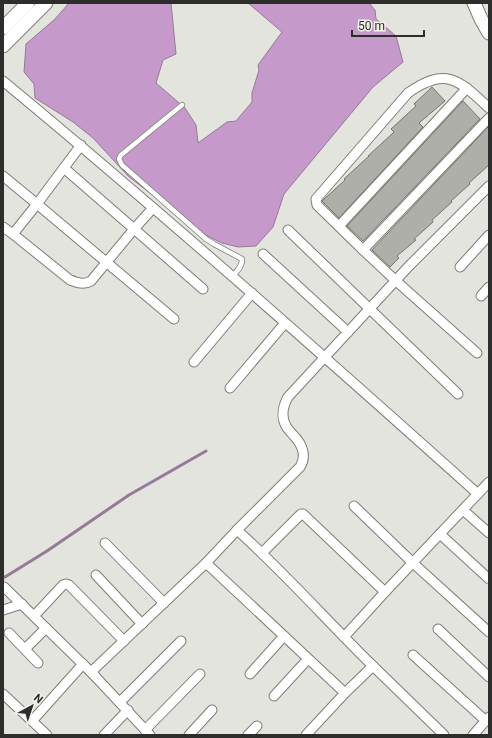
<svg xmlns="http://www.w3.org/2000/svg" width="492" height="738" viewBox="0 0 492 738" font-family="Roboto,sans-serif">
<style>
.water{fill:#c599ca;stroke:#97799a}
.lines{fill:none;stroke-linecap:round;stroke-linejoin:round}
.stream{stroke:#97799a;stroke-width:3}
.building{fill:#aeafa8;stroke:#75766f}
.lane-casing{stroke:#7e7e78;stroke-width:6}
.street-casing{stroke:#7e7e78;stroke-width:11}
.secondary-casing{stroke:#7e7e78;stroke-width:15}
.lane{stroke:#fff;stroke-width:4.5}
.street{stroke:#fff;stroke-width:9}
.secondary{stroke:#fff;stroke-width:13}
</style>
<rect width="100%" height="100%" fill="#e3e4dd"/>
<path class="water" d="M69 3H171L176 54 163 60 156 83 185 108 196 125 198 143 227 122 236 121 252 102V93L259 70 258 65 282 32 248 3H369L375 10 376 19 396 36 403 62 373 87 284 194 273 227 256 246 238 247 222 243 201 233 128 176 93 138 73 122 35 98 34 84 24 72 26 44 55 19Z"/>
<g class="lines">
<path class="stream" d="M3 577H5L47 551 129 495 206 451"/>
</g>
<g class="building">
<path d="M432 87 445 101 419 123 423 127 339 218 322 201 345 180 344 179 369 156H368L394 132 391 129 416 106 414 104Z"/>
<path d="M463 101 480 119 363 241 347 226Z"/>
<path d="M488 127 489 128V165L469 183 470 184 451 201 452 202 432 220 433 222 414 239 416 240 397 256 399 258 390 267 372 250Z"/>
</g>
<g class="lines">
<g class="lane-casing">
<path id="lane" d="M182 105 121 155 119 159 122 165 206 239 214 244 242 259C243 266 236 272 232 277"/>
</g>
<g class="street-casing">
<g id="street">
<path d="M3 81C165 215 322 354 478 494"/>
<path d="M81 145 37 204 174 319"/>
<path d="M64 168 203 289"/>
<path d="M3 176 37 204 13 234 3 227"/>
<path d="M339 226 467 88"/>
<path d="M288 230 458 394"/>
<path d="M13 234 70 280C78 283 84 285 91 281L134 229 153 208"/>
<path d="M363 250 489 118"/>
<path d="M263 254 348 332"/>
<path d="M460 267 489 235"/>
<path d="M481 296 489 287"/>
<path d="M477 353 395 280 363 250 317 205 316 199 408 93C446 66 459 80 489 108"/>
<path d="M194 362 252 293"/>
<path d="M230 388 285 323"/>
<path d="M354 506 413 563 489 632"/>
<path d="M463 510 489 533"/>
<path d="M237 530C285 573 327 621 373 666"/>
<path d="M440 534 489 579"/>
<path d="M105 543 164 603"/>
<path d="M262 553 301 514H303L385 592"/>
<path d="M206 563 345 693"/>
<path d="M96 575 142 624"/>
<path d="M4 587 95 676"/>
<path d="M3 610 22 604"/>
<path d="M34 616 63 585 66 584 69 585 124 641"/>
<path d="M438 629 489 677"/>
<path d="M9 633 38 663"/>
<path d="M344 637 385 592 489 482"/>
<path d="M25 649 46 628"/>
<path d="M413 655 486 721"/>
<path d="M250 674 284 636"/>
<path d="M3 694 47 735"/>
<path d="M274 696 308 659"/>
<path d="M120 702 181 641"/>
<path d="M32 721 83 664"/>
<path d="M145 730 200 674"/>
<path d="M104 735 128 710"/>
<path d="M150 735 91 672 206 563 237 530 300 467C307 456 302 444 294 436 292 433 288 430 286 426 281 417 283 406 288 397L409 266 489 186"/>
<path d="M189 735 212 710"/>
<path d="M248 735 257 726"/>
<path d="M306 735 345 693 373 666 444 735"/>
<path d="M473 735 489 717"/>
</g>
</g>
<g class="secondary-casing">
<g id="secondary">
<path d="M474 3 481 19 489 33"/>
<path d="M3 28 28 3"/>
<path d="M3 46 46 3"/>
</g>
</g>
<use href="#lane" class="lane"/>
<use href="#street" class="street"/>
<use href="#secondary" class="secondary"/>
</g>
<rect width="492" height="738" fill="none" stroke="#2d2e2b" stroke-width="8"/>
<g transform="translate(32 706) rotate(40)" stroke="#f1f1ea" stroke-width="3" paint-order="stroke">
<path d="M0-3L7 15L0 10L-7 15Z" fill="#2d2e2b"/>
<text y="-6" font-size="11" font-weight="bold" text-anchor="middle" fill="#2d2e2b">N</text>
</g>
<path d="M352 30v6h72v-6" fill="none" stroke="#2d2e2b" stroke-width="2"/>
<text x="358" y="30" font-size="12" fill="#2d2e2b" stroke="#f1f1ea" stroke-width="3" paint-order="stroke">50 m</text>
</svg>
